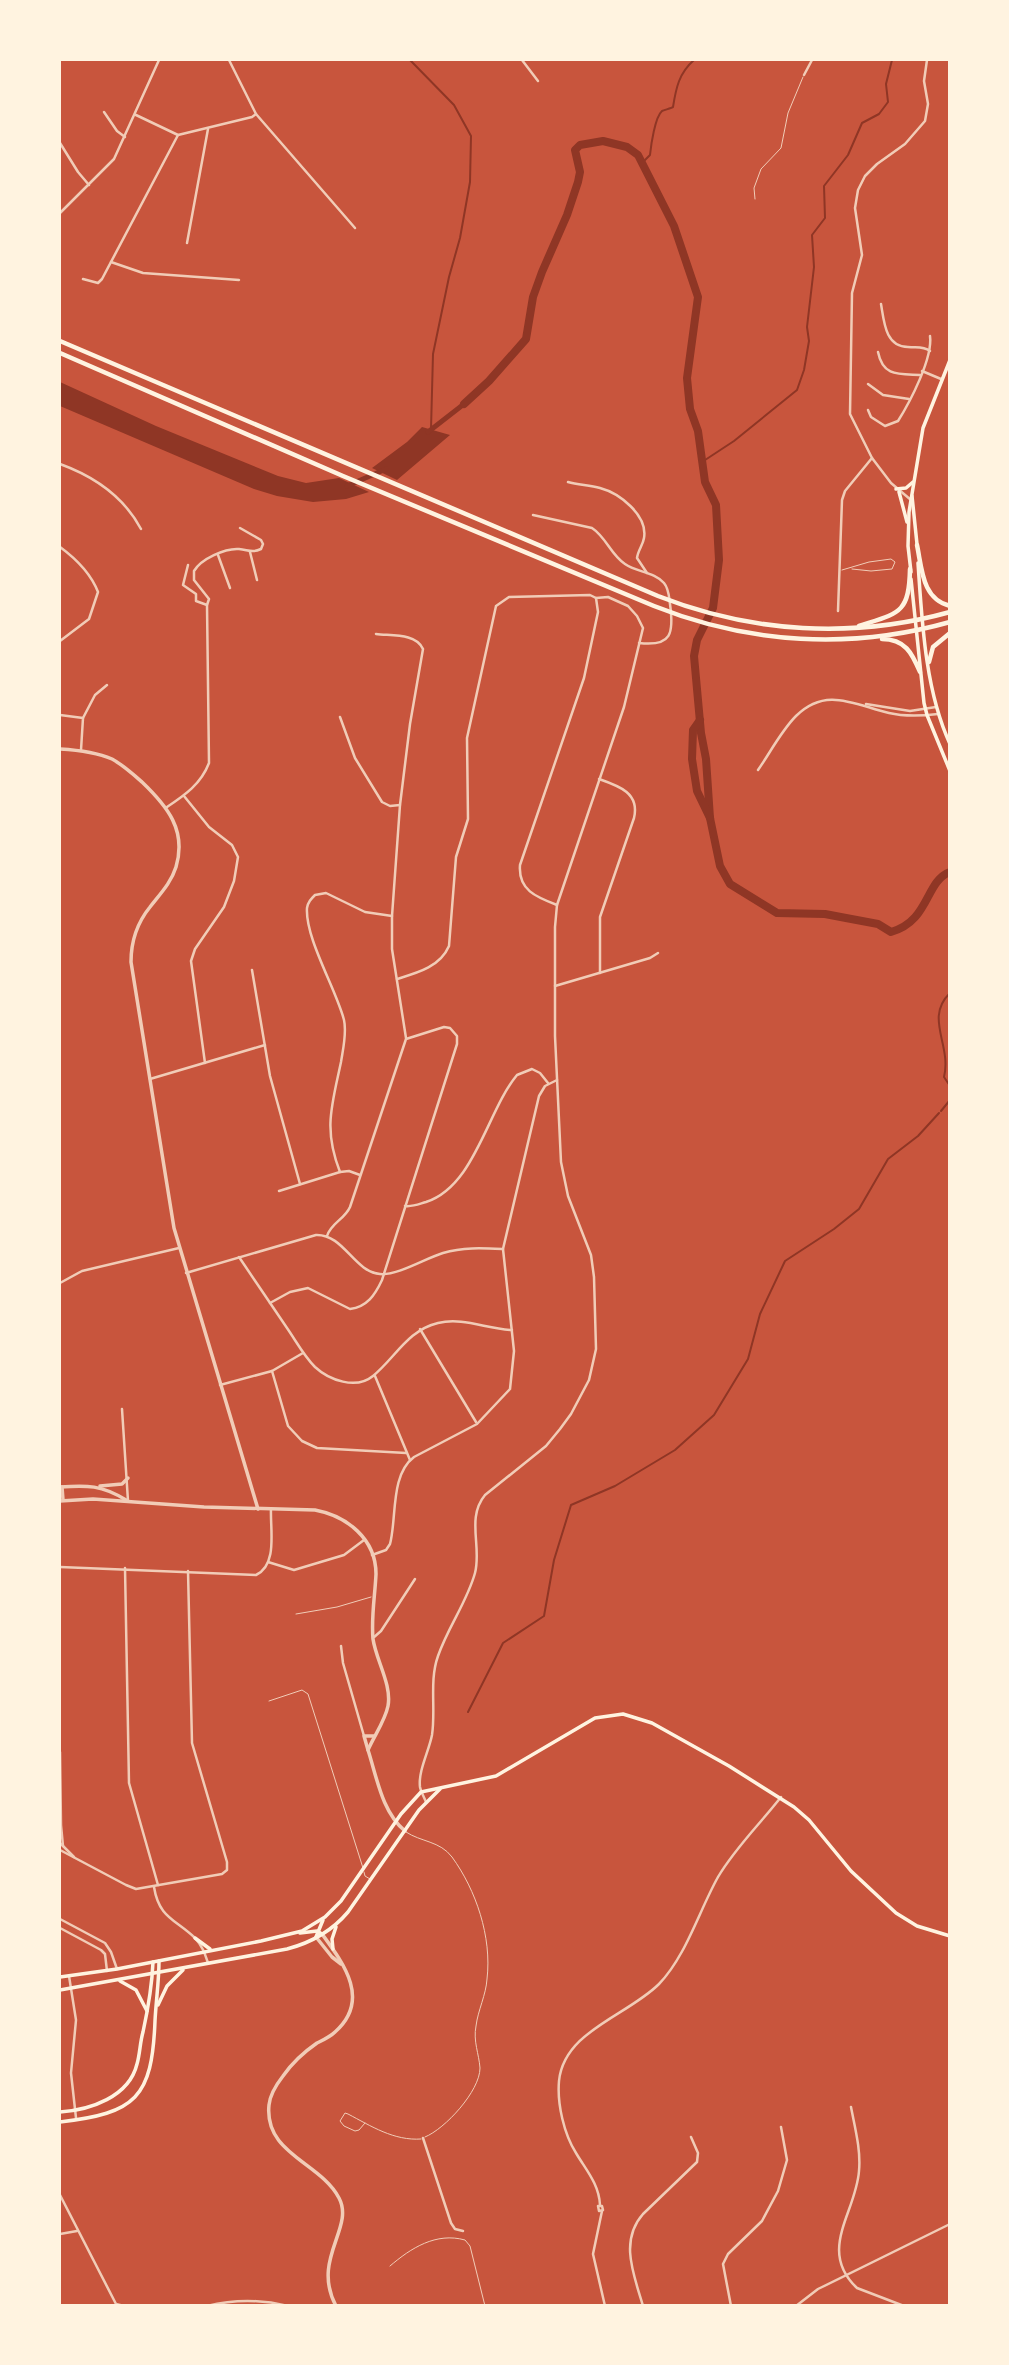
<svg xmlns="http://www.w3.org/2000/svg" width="1009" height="2365" viewBox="0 0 1009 2365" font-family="Montserrat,sans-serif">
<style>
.water{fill:#8f3625}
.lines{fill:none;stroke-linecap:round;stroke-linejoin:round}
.stream{stroke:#8f3625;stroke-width:2}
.canal{stroke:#8f3625;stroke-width:5}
.river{stroke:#8f3625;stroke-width:8}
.service{stroke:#f1ccb7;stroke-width:1}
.minor{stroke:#f1ccb7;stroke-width:2.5}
.tertiary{stroke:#f1ccb7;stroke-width:3.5}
.secondary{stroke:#fff3e0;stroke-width:3.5}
.trunk{stroke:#fff3e0;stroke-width:4.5}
</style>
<rect width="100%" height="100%" fill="#c8553d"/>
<g class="water">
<path d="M60 382 156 426 278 476 306 483 339 478 369 492 346 499 313 502 277 496 254 489 60 406Z"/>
<path d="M422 427 450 435 397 480 372 468 407 442Z"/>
</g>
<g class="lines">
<g class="stream">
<path d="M410 60 454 105 471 136 470 182 460 238 449 277 433 354 431 429"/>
<path d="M643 162 650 155C651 145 655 117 662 111 664 110 672 108 673 107 676 88 679 73 694 60"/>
<path d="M702 462 734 441 797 390 804 370 809 341 807 327 814 267 812 235 825 218 824 186 848 155 862 123 879 114 888 102 886 84 892 60"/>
<path d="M950 993C924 1018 952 1045 944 1077L950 1086"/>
<path d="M941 1111 950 1100"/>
<path d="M468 1712 503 1643 544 1616 554 1560 571 1505 615 1486 675 1450 714 1415 748 1359 760 1314 785 1261 834 1229 859 1209 888 1159 918 1136 939 1113"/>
</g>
<g class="canal">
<path d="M428 432 464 404"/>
<path d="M347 486 386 469"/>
</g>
<g class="river">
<path d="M464 404 489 381 526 339 533 297 542 272 567 215 578 182 580 172 575 150 580 145 603 141 627 147 638 155 674 226 698 297 687 378 690 409 698 431 705 482 716 505 719 560 713 608 697 640 694 656 701 733 706 759 710 818 720 866 730 884 777 913 825 914 846 918 878 924 891 932C930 921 925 881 950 872"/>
<path d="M700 720 693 730 692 759 697 791 710 818"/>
</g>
<g class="service">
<path d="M755 199 754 188 761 169 781 148 788 113 803 77"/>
<path d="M842 570 869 562 891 559 895 562 892 569 871 571 852 569"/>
<path d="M296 1614 337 1607 371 1597"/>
<path d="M269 1701 302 1690 308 1694 363 1868"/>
<path d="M406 1832C421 1842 440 1841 452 1857 476 1890 492 1937 487 1979 486 1995 478 2010 476 2026 473 2041 479 2054 480 2068 480 2091 445 2129 425 2137"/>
<path d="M364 1872 365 1876 370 1879"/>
<path d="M365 2123 359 2130 355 2131 344 2126 340 2121 345 2113 348 2114C371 2126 394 2141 421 2139"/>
<path d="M390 2266C411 2248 436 2232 465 2240L470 2246 485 2306"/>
</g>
<g class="minor">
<path d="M522 60 538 81"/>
<path d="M804 75 812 60"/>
<path d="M104 112 117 131 125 137"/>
<path d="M256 114 355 228"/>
<path d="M136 115 178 135 252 117 256 114 229 60"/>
<path d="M60 143 78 172 89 185"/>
<path d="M60 213 114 159 159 60"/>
<path d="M187 243 208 129"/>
<path d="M111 262 143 273 239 280"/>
<path d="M83 279 98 283 102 279 178 135"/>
<path d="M881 304C884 321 885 347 908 347 917 348 923 346 930 351"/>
<path d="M878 352C883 377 899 374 920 375"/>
<path d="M922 371 941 379"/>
<path d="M868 384 883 395 909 399"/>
<path d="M868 410 871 417 885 426 898 421C910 402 933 358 930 336"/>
<path d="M60 464C93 476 124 497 141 529"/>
<path d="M568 482C578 485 589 485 600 488 619 493 648 515 644 538 643 545 638 550 637 558L647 573"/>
<path d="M911 500 891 483 872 458 850 414 852 293 862 255 855 208 858 190 865 176 877 164 905 144 925 121 928 104 924 81 927 60"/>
<path d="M533 515 592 528C606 537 611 555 625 564 636 572 655 572 664 583 669 589 669 597 670 604 674 633 672 647 639 643"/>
<path d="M60 547C75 558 91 574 98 592L89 619 60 641"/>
<path d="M250 552 257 580"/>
<path d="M218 555 230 588"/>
<path d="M188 565 183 585 196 594V601L207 605"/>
<path d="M838 611 842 500 845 491 872 458"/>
<path d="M376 634C391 636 416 633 423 649L410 724 400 805 392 916V949L406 1038"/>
<path d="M866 704 910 711 936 707"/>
<path d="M60 715 83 718 81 750"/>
<path d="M340 717 355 758 382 802 390 806 400 805"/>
<path d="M83 718 95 695 107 685"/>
<path d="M758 770C770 753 781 731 796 716 826 686 855 705 889 713 906 717 921 716 938 714"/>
<path d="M599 779C619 786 640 793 634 818L600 917V973"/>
<path d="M184 796 209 827 232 845 238 857 234 881 224 907 195 949 191 961 205 1063"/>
<path d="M167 807C185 795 201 784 209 763L207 605 209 599 194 580V571C201 559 225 548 239 549 249 550 252 553 261 549L263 544 261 540 240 528"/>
<path d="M557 905C536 897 518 890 520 865L584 678 598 612 596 598"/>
<path d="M252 970 270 1076 300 1184"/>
<path d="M397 979C417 973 440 967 449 946L456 857 468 819 467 738 496 606 509 597 590 595 596 598 608 597 628 606 637 616 643 628 624 707 557 905 555 927V1036L561 1162 568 1196 591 1255 594 1277 596 1349 589 1380 571 1414 560 1429 546 1446 485 1495C466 1518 482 1547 475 1573 467 1602 448 1627 438 1656 429 1681 436 1709 432 1735 429 1751 418 1771 420 1787 421 1792 424 1797 426 1802"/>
<path d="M555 986 650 958 658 953"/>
<path d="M150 1079 265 1045"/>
<path d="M340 1172C323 1129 332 1105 341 1062 343 1049 347 1033 344 1020 336 989 305 938 307 908 308 902 311 899 315 895L326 893 365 912 392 916"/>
<path d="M279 1191 340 1172 349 1171 360 1175"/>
<path d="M405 1206C413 1207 419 1204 426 1202 475 1186 487 1111 517 1075L532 1069 540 1073 548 1083"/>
<path d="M239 1257C255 1281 271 1304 287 1328 296 1341 304 1356 315 1367 329 1380 356 1390 373 1376 395 1358 408 1330 438 1323 463 1317 487 1329 512 1330"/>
<path d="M186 1273 316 1235C344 1234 354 1272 380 1274 397 1276 426 1258 443 1253 463 1247 482 1248 503 1249"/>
<path d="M60 1283 82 1271 179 1248"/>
<path d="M270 1303 290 1292 308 1288 350 1309C367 1307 375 1295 382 1280L457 1044V1036L450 1028 444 1027 406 1039 350 1207C345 1219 331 1223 327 1236"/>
<path d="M420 1329 476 1422"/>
<path d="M272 1371 288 1426 302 1441 317 1448 406 1453"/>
<path d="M375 1376 410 1460"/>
<path d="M220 1385 272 1371 303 1353"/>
<path d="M122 1409 128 1501"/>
<path d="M372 1555 386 1550 390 1544C397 1518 390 1475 414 1457L477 1424 510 1389 514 1351 503 1249 539 1096 545 1086 557 1080"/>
<path d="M268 1562 294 1570 344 1555 364 1540"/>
<path d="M60 1567 256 1575C278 1565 270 1529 271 1509"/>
<path d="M125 1568 129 1783 158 1885"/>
<path d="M373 1638 381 1631 415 1579"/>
<path d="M341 1646 343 1663 364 1736"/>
<path d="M60 1752 61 1825 63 1846"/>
<path d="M60 1843 74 1857"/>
<path d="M60 1850 126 1885 136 1889 222 1874 227 1870V1862L192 1743 188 1571"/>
<path d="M154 1887C159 1918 175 1919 195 1938 202 1945 205 1954 208 1963"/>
<path d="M60 1919 105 1943 111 1952 117 1969"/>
<path d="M60 1928 101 1950 105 1954 107 1971"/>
<path d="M69 1976 76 2020 71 2073 76 2118"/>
<path d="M851 2107C855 2128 861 2150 859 2171 856 2213 817 2250 857 2288L904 2306"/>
<path d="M423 2138 451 2223 455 2229 463 2231"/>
<path d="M60 2195 116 2304 124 2306"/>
<path d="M600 2205C599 2184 586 2170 576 2153 564 2134 557 2104 559 2081 564 2031 627 2016 659 1984 686 1956 699 1911 718 1877 735 1848 760 1824 781 1797"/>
<path d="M598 2206H602L603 2210 599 2211Z"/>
<path d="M602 2211 593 2254 605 2306"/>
<path d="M60 2234 77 2231"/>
<path d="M207 2306C235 2299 260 2299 288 2306"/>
<path d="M643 2306C634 2275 619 2241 643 2214L697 2162 698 2153 691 2137"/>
<path d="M731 2306 723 2264 728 2254 762 2221 778 2191 787 2160 781 2127"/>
<path d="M796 2306 818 2289 950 2224"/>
</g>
<g class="tertiary">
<path d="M60 749C77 750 96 752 112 759 123 765 133 774 142 782 167 806 187 830 176 867 171 883 160 894 150 907 137 923 131 941 131 962L174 1228 258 1509"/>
<path d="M100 1486 122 1484 128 1478"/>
<path d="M60 1487C87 1485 102 1485 126 1500"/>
<path d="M62 1487 63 1500"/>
<path d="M60 1501 93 1499 204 1507 315 1510C347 1516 376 1539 376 1574 375 1596 371 1617 373 1639 376 1660 392 1685 388 1706 385 1721 374 1736 368 1750 377 1778 382 1812 405 1831"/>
<path d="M368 1750 364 1736H374"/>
<path d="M322 1934C344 1964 371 2000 335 2032 330 2037 323 2040 317 2043 304 2052 292 2063 283 2076 276 2085 270 2094 269 2105 264 2154 320 2162 339 2198 355 2228 311 2259 336 2306"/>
<path d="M316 1937 332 1957 341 1964"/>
</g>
<g class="secondary">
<path d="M896 489 906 488 913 482"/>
<path d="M899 492 907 522"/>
<path d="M912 496 917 544"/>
<path d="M918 563C922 621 925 690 950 744"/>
<path d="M911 572 908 546 909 512 923 428 950 360"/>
<path d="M911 579 924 703 927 715 950 771"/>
<path d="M300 1933 317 1931 322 1934"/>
<path d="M316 1937 323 1920"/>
<path d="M195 1938 210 1949"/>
<path d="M333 1949 332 1939 336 1927"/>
<path d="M60 1977 117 1969 261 1941 302 1931 325 1917 341 1901 401 1814 421 1792 496 1776 595 1718 623 1714 652 1723 729 1766 794 1807 809 1820 851 1871 896 1913 917 1926 950 1936"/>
<path d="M120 1981 136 1990 147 2011"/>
<path d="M60 1990 287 1949C310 1943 332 1931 348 1912L419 1810 440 1789"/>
<path d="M158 2005 167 1986 183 1970"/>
<path d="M60 2112C90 2110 129 2097 137 2064 140 2054 140 2042 143 2032 148 2009 152 1986 153 1962"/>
<path d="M60 2122C136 2113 152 2098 155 2021 156 2001 159 1981 159 1961"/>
</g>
<g class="trunk">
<path d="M60 341 658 596C752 633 853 639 950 612"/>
<path d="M60 353 343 476 654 606C749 644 851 650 950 622"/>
<path d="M917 545C922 569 922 599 950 606"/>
<path d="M859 626C899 613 909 614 910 569"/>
<path d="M882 639C905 639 912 653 920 672"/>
<path d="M929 662 933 647 950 633"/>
</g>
</g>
<rect width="1009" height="2365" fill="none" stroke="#fff3e0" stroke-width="122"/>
</svg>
